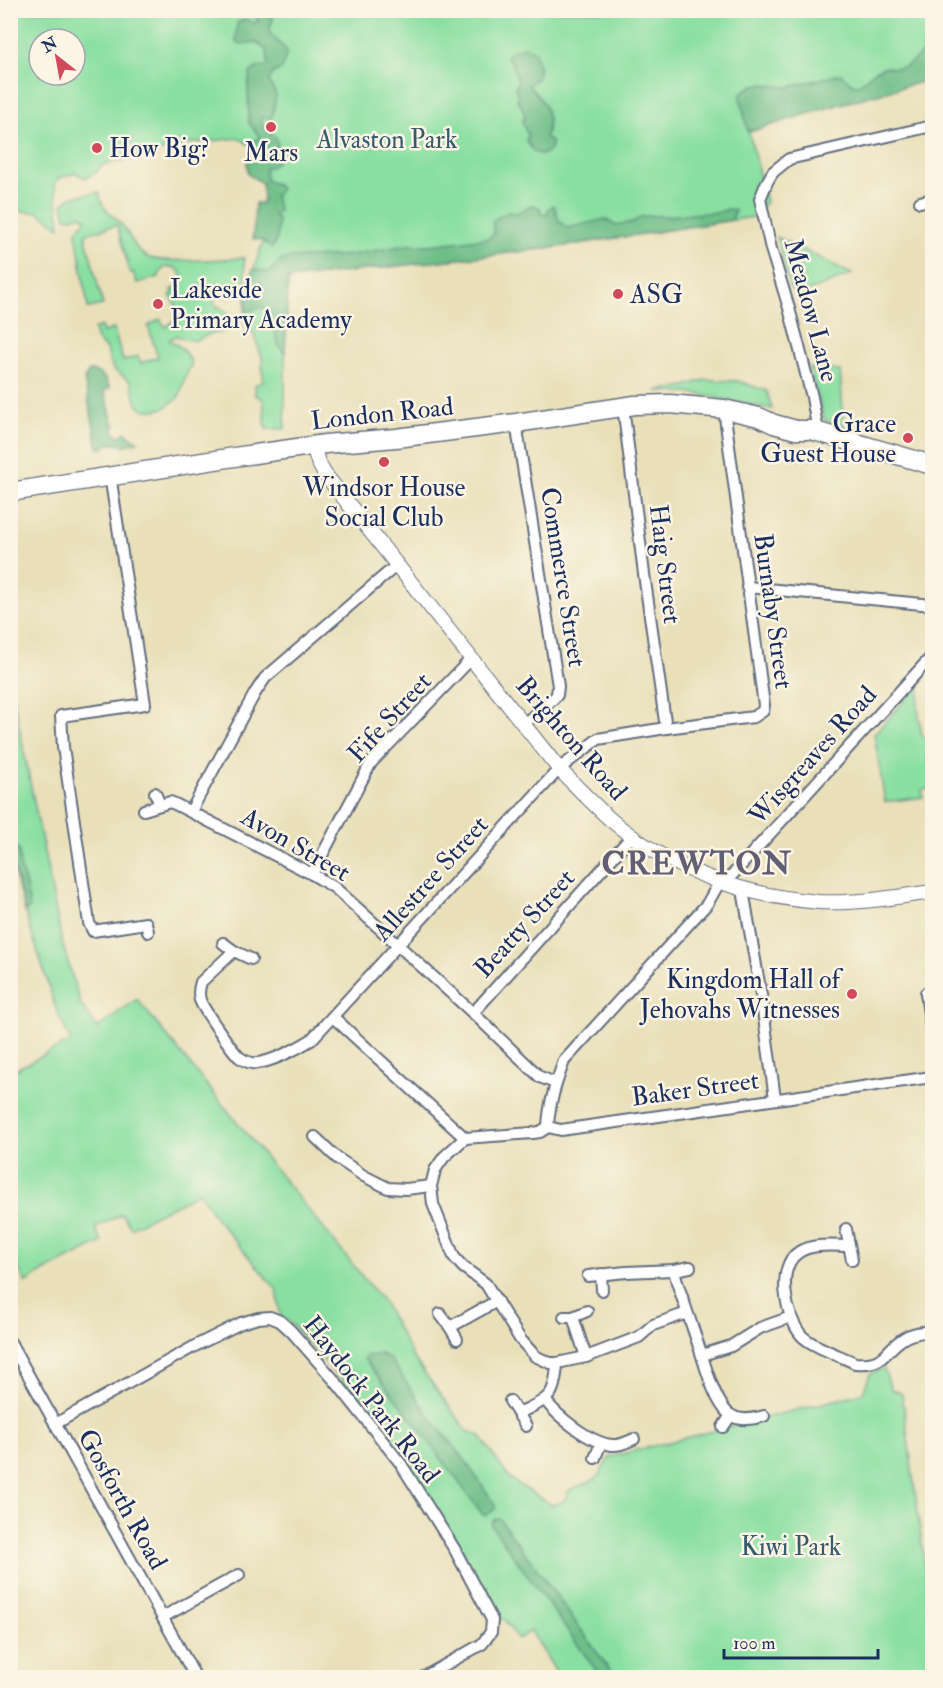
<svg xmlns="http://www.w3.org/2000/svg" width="943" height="1688" viewBox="0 0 943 1688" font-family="'IM FELL Double Pica',serif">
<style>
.green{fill:#89dfa2;stroke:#528780;stroke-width:1.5;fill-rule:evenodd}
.forest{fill:#6ebe88;stroke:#447673;stroke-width:1.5}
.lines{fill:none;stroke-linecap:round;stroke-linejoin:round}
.minor-casing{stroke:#636d7e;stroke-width:14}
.tertiary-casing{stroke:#636d7e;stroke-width:16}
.primary-casing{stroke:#636d7e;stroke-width:21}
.minor{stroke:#fff;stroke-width:10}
.tertiary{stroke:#fff;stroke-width:14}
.primary{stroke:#fff;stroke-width:18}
.poi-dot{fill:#d1495b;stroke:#fcf5e5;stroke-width:2}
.labels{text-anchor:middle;stroke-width:5;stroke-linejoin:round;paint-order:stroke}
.park-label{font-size:26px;fill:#365b6f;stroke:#fcf5e5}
.poi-label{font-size:26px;fill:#1b2f5e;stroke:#fcf5e5;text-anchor:start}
.street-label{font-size:26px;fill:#1b2f5e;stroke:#fcf5e5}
.district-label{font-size:32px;font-weight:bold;letter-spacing:1.5px;fill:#615f74;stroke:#fcf5e5}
</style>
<rect width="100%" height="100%" fill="#fcf5e5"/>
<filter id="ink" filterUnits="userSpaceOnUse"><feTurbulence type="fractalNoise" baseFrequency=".0167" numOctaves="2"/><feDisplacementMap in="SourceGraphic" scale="12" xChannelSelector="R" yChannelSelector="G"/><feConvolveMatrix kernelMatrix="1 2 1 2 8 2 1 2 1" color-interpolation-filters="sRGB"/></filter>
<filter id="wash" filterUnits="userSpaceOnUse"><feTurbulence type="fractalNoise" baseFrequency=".008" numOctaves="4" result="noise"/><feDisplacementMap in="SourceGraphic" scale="24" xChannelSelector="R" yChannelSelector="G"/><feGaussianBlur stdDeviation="1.35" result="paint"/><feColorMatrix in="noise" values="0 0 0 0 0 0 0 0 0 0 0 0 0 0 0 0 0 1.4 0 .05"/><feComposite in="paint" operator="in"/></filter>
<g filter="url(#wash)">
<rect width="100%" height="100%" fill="#e9e0ba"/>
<g class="green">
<path d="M11 11H932V79L830 107 749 132 766 202 753 217 551 248 288 279 285 354V429H266L263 399 255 395V385L263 382 262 357 253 333 245 327 244 320 247 289 264 239 263 190 258 151 239 138 193 143 102 165 97 172 85 178 76 173 59 178 55 185 60 227 38 212 11 211 12 115ZM39 39H75V75H39Z"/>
<path d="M99 192C104 215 109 209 122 225 130 235 135 250 147 257 158 264 227 259 244 258L246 285 209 289 216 306C227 310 232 317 228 329L217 333H212L195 341 176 336 169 340 182 348 191 361V366L186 375 180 394 177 399 164 408 157 410H149L143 409 137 405 131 382 113 369 106 349 97 340 94 329 101 326 103 332 114 329 123 361 138 356 141 363 158 357 148 326 160 319 165 327 182 316 170 295 173 294 172 290C179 286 183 281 181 273L174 267H165L159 274V277L137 283 133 272 130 273 117 225 85 234 103 305 88 308 76 232 86 219 81 215 72 218 66 217 63 204 71 197Z"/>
<path d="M777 237 852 274 799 295 790 288Z"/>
<path d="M809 368 840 371 844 425 825 421Z"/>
<path d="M705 380 738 381 767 391 772 409 698 394 656 391 685 386Z"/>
<path d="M10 681 62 942 80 1003 97 1028 137 999 384 1303 413 1357 467 1431 479 1435 511 1480 552 1505 564 1501 569 1490 596 1479 610 1457 863 1393 870 1374 884 1368 891 1389 902 1394 932 1619V1673L907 1678 559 1677 531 1631 518 1639 505 1621 498 1616 462 1549 405 1460 343 1382 292 1325 280 1315 277 1290 215 1217 200 1192 131 1228 122 1214 95 1228 102 1242 39 1274 26 1283 11 1254V1072L71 1041 57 1012 29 925 16 880 11 850Z"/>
<path d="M919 685C921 693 918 698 918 706 918 716 921 726 922 736H927L932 775V788L922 790 923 797 885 802 874 734Z"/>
</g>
<g class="forest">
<path d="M247 11H270L268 14 273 19 269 32 287 51 282 69 273 73 269 81 276 95C274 102 275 112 271 118L262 117 263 128 276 137 278 145 273 151 279 156V159L272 166 265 168 266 180 277 185 281 189 275 196 279 211 274 215 278 220 277 239 272 248 261 240 253 239 255 203H263L262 183 248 174 247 161 259 155 258 151 251 146 252 142 260 137 249 123 248 88 250 73 256 68 268 65 267 51 256 42 242 44 236 42 237 23 245 19 254 23 258 22 256 15H253Z"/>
<path d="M527 47 535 53 537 62 540 67 537 79 532 81 529 85C532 91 535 92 539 97 548 107 551 125 545 136L552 143 550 150 542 155 534 152 526 141 528 136 522 121 525 118C524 111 522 105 517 99L518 95 515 88 518 82 512 63 507 57 509 52 521 48Z"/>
<path d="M923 52 932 55V79L830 107 748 132 740 97 743 91 754 85 765 84 777 86 788 87 841 74 852 84 858 85 875 71 884 67 898 68 907 66Z"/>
<path d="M533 205 540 208 542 214 547 215 548 209 554 205 559 221 568 228 605 219 615 225 633 222 640 217 650 216H667L720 212 728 209 735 210 732 220 551 248 288 279 285 354 278 344 270 314 262 307 246 312 247 289 253 269 269 272 282 260 291 258 351 255 407 245H430L489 238 494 233 492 221 508 212 516 213Z"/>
<path d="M89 371C102 371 105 378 110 388L104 390 113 422 115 424 114 432 120 436 125 432 138 442 124 446 117 444H107L104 448H98L84 379Z"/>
<path d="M10 814 15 845 19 851 20 866 25 882 30 908 25 911 11 856Z"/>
<path d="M381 1354 390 1359 430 1417 462 1456 495 1504V1509L485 1516 483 1515 414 1422 364 1359 366 1356Z"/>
<path d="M499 1518 554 1592 615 1677H601L491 1525 494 1519Z"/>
</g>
</g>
<g filter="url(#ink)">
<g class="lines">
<g class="minor-casing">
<g id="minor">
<path d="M920 202 932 199"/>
<path d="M623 406 644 574 666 728"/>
<path d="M516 423 558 686 557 695 553 699 524 724"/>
<path d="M818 432 812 397 789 308 771 249 760 199 767 182 773 172 789 159 932 126"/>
<path d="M110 475 145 704 61 716 63 747 89 923 93 931 146 923 148 932"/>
<path d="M747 587 932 605"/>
<path d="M155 793 160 805"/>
<path d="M144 810 170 802 175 804 312 874 335 888 473 1013 540 1077 555 1083"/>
<path d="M191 811 255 693 265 678 398 564"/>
<path d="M312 874 371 763 472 658"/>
<path d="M724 884 932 656"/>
<path d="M743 890 761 995 775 1099"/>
<path d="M223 943 234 951"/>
<path d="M251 959 234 951 201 982C199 988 198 993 200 1000 203 1009 232 1050 239 1057 243 1060 247 1062 252 1063 267 1065 298 1048 311 1040L559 769 598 739 666 728 754 717 763 711 764 705 724 409"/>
<path d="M932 989 926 993 932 1035"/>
<path d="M473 1013 632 836"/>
<path d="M333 1017 465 1138"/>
<path d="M548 1127C549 1103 556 1083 564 1061L707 904 719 883"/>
<path d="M315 1137 337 1158 364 1176 388 1188 406 1189 431 1186"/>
<path d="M465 1138 533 1133 540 1132 548 1127 561 1130 932 1077"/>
<path d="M465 1138 444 1157 435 1170 431 1186 433 1204 454 1257 463 1267 486 1284 520 1339 535 1356 550 1363H557L586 1357 639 1337 653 1325 687 1313"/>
<path d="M846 1229 852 1260"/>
<path d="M849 1246C833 1246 813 1243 799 1252 775 1267 786 1318 802 1336 813 1347 841 1356 855 1363 886 1366 884 1350 904 1338 913 1332 923 1332 932 1331"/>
<path d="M674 1270 690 1267"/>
<path d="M601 1274 602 1290"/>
<path d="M588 1276 626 1272 674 1270 677 1282C685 1306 694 1331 702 1356 707 1372 716 1403 729 1414 739 1422 753 1419 764 1416"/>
<path d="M440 1314 450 1327 457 1339"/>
<path d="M564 1317H573L587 1311"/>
<path d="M573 1317 586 1357"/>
<path d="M450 1327 497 1301"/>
<path d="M10 1342 196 1678"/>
<path d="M702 1355 731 1346 760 1328 791 1317"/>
<path d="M545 1400C558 1417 590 1443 612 1445 620 1446 627 1442 634 1439"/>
<path d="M510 1401 526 1426"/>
<path d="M519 1413C549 1398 555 1399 557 1363"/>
<path d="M55 1424 195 1346 241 1323 258 1318 270 1317 280 1321 291 1331 335 1381 401 1464 455 1550 492 1620 491 1632 482 1644 422 1678"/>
<path d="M723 1427 731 1415"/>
<path d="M595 1458 601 1443"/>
<path d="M163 1617 239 1575"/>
</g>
</g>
<g class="tertiary-casing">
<path id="tertiary" d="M313 446 318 462 324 473 559 769C576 786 593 804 611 820 670 870 743 896 819 902 856 904 896 897 932 892"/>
</g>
<g class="primary-casing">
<path id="primary" d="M10 492 241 456 325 444 396 438 516 423 635 405 670 404 724 409 759 417 774 424 796 430H810L818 432 932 465"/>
</g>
<use href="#minor" class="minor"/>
<use href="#tertiary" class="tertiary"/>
<use href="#primary" class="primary"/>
</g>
</g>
<g class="poi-dot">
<circle cx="271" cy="127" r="6"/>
<circle cx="97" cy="148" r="6"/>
<circle cx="618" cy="294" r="6"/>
<circle cx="158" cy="304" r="6"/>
<circle cx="908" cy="438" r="6"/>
<circle cx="384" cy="462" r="6"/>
<circle cx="852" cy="994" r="6"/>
</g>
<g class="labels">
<g class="park-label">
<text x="387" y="148">Alvaston Park</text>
<text x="791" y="1555">Kiwi Park</text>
</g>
<g class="poi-label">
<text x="109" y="157">How Big?</text>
<text x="271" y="161" text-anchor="middle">Mars</text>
<text x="170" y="298">Lakeside<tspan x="170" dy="30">Primary Academy</tspan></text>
<text x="630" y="303">ASG</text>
<text x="896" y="432" text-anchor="end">Grace<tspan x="896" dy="30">Guest House</tspan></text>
<text x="384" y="496" text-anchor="middle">Windsor House<tspan x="384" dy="30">Social Club</tspan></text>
<text x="840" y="988" text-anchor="end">Kingdom Hall of<tspan x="840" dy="30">Jehovahs Witnesses</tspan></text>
</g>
<g class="street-label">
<text transform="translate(812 310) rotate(75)" y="9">Meadow Lane</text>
<text transform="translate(382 413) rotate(-6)" y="9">London Road</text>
<text transform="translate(666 564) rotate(83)" y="9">Haig Street</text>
<text transform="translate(564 577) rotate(81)" y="9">Commerce Street</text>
<text transform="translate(774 611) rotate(82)" y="9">Burnaby Street</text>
<text transform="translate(389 717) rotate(-48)" y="9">Fife Street</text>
<text transform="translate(572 738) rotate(49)" y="9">Brighton Road</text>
<text transform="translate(812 755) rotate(-48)" y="9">Wisgreaves Road</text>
<text transform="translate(296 844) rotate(30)" y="9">Avon Street</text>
<text transform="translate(430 878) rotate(-48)" y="9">Allestree Street</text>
<text transform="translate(524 923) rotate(-48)" y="9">Beatty Street</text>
<text transform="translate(695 1088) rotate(-8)" y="9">Baker Street</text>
<text transform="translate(372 1399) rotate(52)" y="9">Haydock Park Road</text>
<text transform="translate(123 1499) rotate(61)" y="9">Gosforth Road</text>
</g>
<g class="district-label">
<text x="697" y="874">CREWTON</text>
</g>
</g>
<rect width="943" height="1688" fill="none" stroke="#fcf5e5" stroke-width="36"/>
<g transform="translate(57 57) rotate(329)"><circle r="28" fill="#fcf5e5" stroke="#a2a6af" stroke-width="1.5"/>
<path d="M0-4.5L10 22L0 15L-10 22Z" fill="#d1495b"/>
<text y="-9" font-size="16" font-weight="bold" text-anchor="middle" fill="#1b2f5e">N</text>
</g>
<path d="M724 1649v9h154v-9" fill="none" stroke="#1b2f5e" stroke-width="3"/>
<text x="733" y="1649" font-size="18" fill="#1b2f5e" stroke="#fcf5e5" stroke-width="4.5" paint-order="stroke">100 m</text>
</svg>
